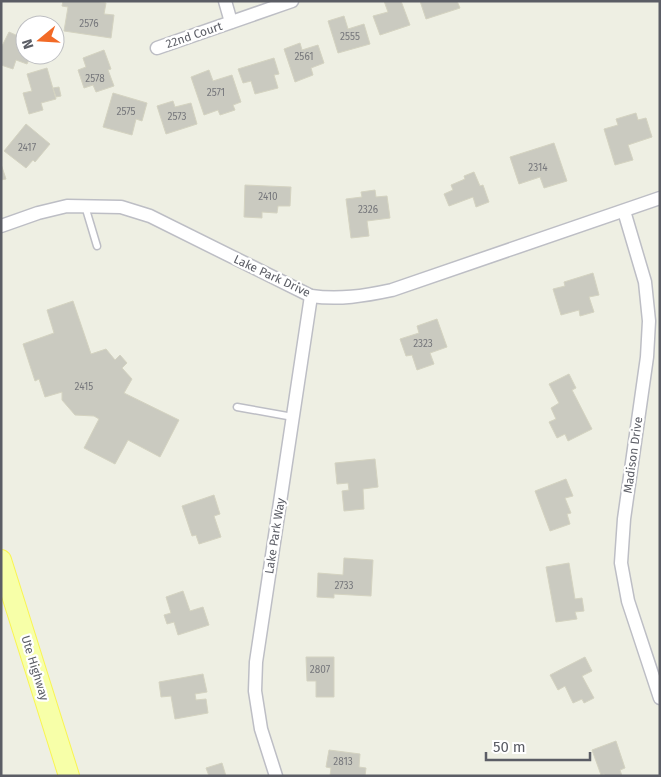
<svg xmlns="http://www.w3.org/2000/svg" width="661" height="777" viewBox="0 0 661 777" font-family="'Fira Sans',sans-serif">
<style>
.building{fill:#cacac0;stroke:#d4d3c1}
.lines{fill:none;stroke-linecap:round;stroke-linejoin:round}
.lane-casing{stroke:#bdbec5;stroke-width:9}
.street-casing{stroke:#bdbec5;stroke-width:15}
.primary-casing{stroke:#f9f552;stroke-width:22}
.lane{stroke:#fff;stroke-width:6}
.street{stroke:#fff;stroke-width:12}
.primary{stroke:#f7ffa8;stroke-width:20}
.labels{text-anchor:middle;stroke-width:4.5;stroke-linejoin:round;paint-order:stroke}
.number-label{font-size:10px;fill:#77787c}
.street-label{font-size:12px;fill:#5b5d65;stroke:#fff}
</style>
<rect width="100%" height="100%" fill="#eeefe3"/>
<g class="building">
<path d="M63 1H95L106 3 104 14 114 15 111 38 64 31 68 7 62 6Z"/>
<path d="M384 1H401L410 25 380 35 373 16 388 12Z"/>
<path d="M420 1H457L460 8 426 19Z"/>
<path d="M344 16 348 29 364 24 370 44 338 53 328 21Z"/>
<path d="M9 32 25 39V55H31L27 64 16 60 13 69 1 65V48Z"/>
<path d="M300 43 302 50 318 45 324 63 311 68 313 75 295 82 284 49Z"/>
<path d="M104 50 111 69 108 70 114 86 96 92 93 85 84 88 78 70 86 67 83 58Z"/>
<path d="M274 58 279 74 274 75 278 88 255 94 251 81 243 83 238 69Z"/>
<path d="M47 68 56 99 41 103 43 110 29 114 23 93 32 91 27 74Z"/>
<path d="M209 70 213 81 232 75 241 102 233 105 235 110 220 115 218 110 204 115 191 77Z"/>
<path d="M59 87 61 96 56 97 53 88Z"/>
<path d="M113 93 147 103 142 121 136 119 132 135 103 127Z"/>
<path d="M173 101 175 107 191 103 197 124 166 134 157 106Z"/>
<path d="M636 113 638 120 646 118 652 137 628 145 633 160 615 165 604 129 618 125 616 119Z"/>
<path d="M26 124 50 144 35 162 33 160 26 168 4 151Z"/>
<path d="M554 143 567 181 544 188 540 177 519 184 510 157Z"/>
<path d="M1 164 6 179 1 180Z"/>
<path d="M474 172 480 186 483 185 489 202 476 207 473 197 449 206 444 194 453 190 451 185 465 179 464 176Z"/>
<path d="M245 185 291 187 290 206H278L277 213 262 212V218L244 217Z"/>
<path d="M375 190 376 197 387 196 390 218 367 221 369 236 351 238 346 199 362 197 361 192Z"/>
<path d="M593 273 599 295 589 297 594 312 580 316 579 310 561 315 553 289 565 286 564 282Z"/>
<path d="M73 301 91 354 106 349 115 360 120 355 127 363 122 368 132 379 124 393 179 420 160 457 128 440 115 464 84 448 99 419 94 416 75 415 62 400V392L45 397 39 379 35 381 23 344 54 333 47 310Z"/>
<path d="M437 319 447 347 430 353 434 364 417 370 412 355 406 356 400 339 419 333 417 326Z"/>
<path d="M569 374 576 388 572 390 592 429 568 441 565 434 557 438 549 422 556 419 551 408 559 403 549 384Z"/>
<path d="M375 459 378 487 363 489 364 509 344 511 342 491 349 490 348 483 337 484 335 463Z"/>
<path d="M566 479 573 496 565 498 571 513 567 514 570 524 550 531 535 491Z"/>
<path d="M214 495 220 514 214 516 221 537 199 544 196 535 192 536 182 506Z"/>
<path d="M344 558 373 560 371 596 334 594V598L317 597 318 573 343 575Z"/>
<path d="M569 563 575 599 582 598 584 611 575 612 577 619 556 622 546 567Z"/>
<path d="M183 591 190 611 203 607 209 625 178 635 174 622 167 624 164 615 171 613 166 597Z"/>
<path d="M306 657H334V697H316V681H307Z"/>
<path d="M585 657 592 671 582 676 594 698 584 703 582 699 573 703 565 686 558 690 550 675Z"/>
<path d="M203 674 207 692 195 694 196 700 206 699 208 713 175 719 171 696 161 697 159 682Z"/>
<path d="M616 741 625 768 620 770 622 776H605L604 774 601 775 592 750Z"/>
<path d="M329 750 360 754 359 767 366 768 365 776H330L331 768 326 767Z"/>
<path d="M222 763 226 776H209L206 768Z"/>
</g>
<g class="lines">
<g class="lane-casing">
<g id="lane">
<path d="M85 206 97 246"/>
<path d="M237 407 293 417"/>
</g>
</g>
<g class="street-casing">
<g id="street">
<path d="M225 1 231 22"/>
<path d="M157 48 292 1"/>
<path d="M624 211 645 282 649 321 647 357 624 519 621 563 628 601 660 698"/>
<path d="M1 226 38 213 67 206 121 207 150 216 311 296C339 300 364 296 392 290L660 198"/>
<path d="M276 776 261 729 255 691 256 662 311 296"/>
</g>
</g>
<g class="primary-casing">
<path id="primary" d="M1 560 69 776"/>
</g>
<use href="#lane" class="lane"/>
<use href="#street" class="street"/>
<use href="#primary" class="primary"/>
</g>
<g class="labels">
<g class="number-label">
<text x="89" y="27">2576</text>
<text x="350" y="40">2555</text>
<text x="304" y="60">2561</text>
<text x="95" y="82">2578</text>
<text x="216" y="96">2571</text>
<text x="126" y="115">2575</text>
<text x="177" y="120">2573</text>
<text x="27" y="151">2417</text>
<text x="538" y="171">2314</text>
<text x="268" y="200">2410</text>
<text x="368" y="213">2326</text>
<text x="423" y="347">2323</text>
<text x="84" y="390">2415</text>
<text x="344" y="589">2733</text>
<text x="320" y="673">2807</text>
<text x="343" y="765">2813</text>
</g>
<g class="street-label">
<text transform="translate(194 35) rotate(-19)" y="4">22nd Court</text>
<text transform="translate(272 276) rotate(25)" y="4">Lake Park Drive</text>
<text transform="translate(633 455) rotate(-82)" y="4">Madison Drive</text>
<text transform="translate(275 536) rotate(-81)" y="4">Lake Park Way</text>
<text transform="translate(35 668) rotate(73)" y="4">Ute Highway</text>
</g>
</g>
<rect width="661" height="777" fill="none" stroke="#5b5d65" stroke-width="5"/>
<g transform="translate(40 40) rotate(252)"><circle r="24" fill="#ffffff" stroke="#bdbec1"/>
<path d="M0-4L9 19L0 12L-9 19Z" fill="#f26a26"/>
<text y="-8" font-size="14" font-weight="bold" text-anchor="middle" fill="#5b5d65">N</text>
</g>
<path d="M486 752v8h104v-8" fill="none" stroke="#5b5d65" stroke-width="2.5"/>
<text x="493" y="752" font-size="15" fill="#5b5d65" stroke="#ffffff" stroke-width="4" paint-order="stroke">50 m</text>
</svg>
